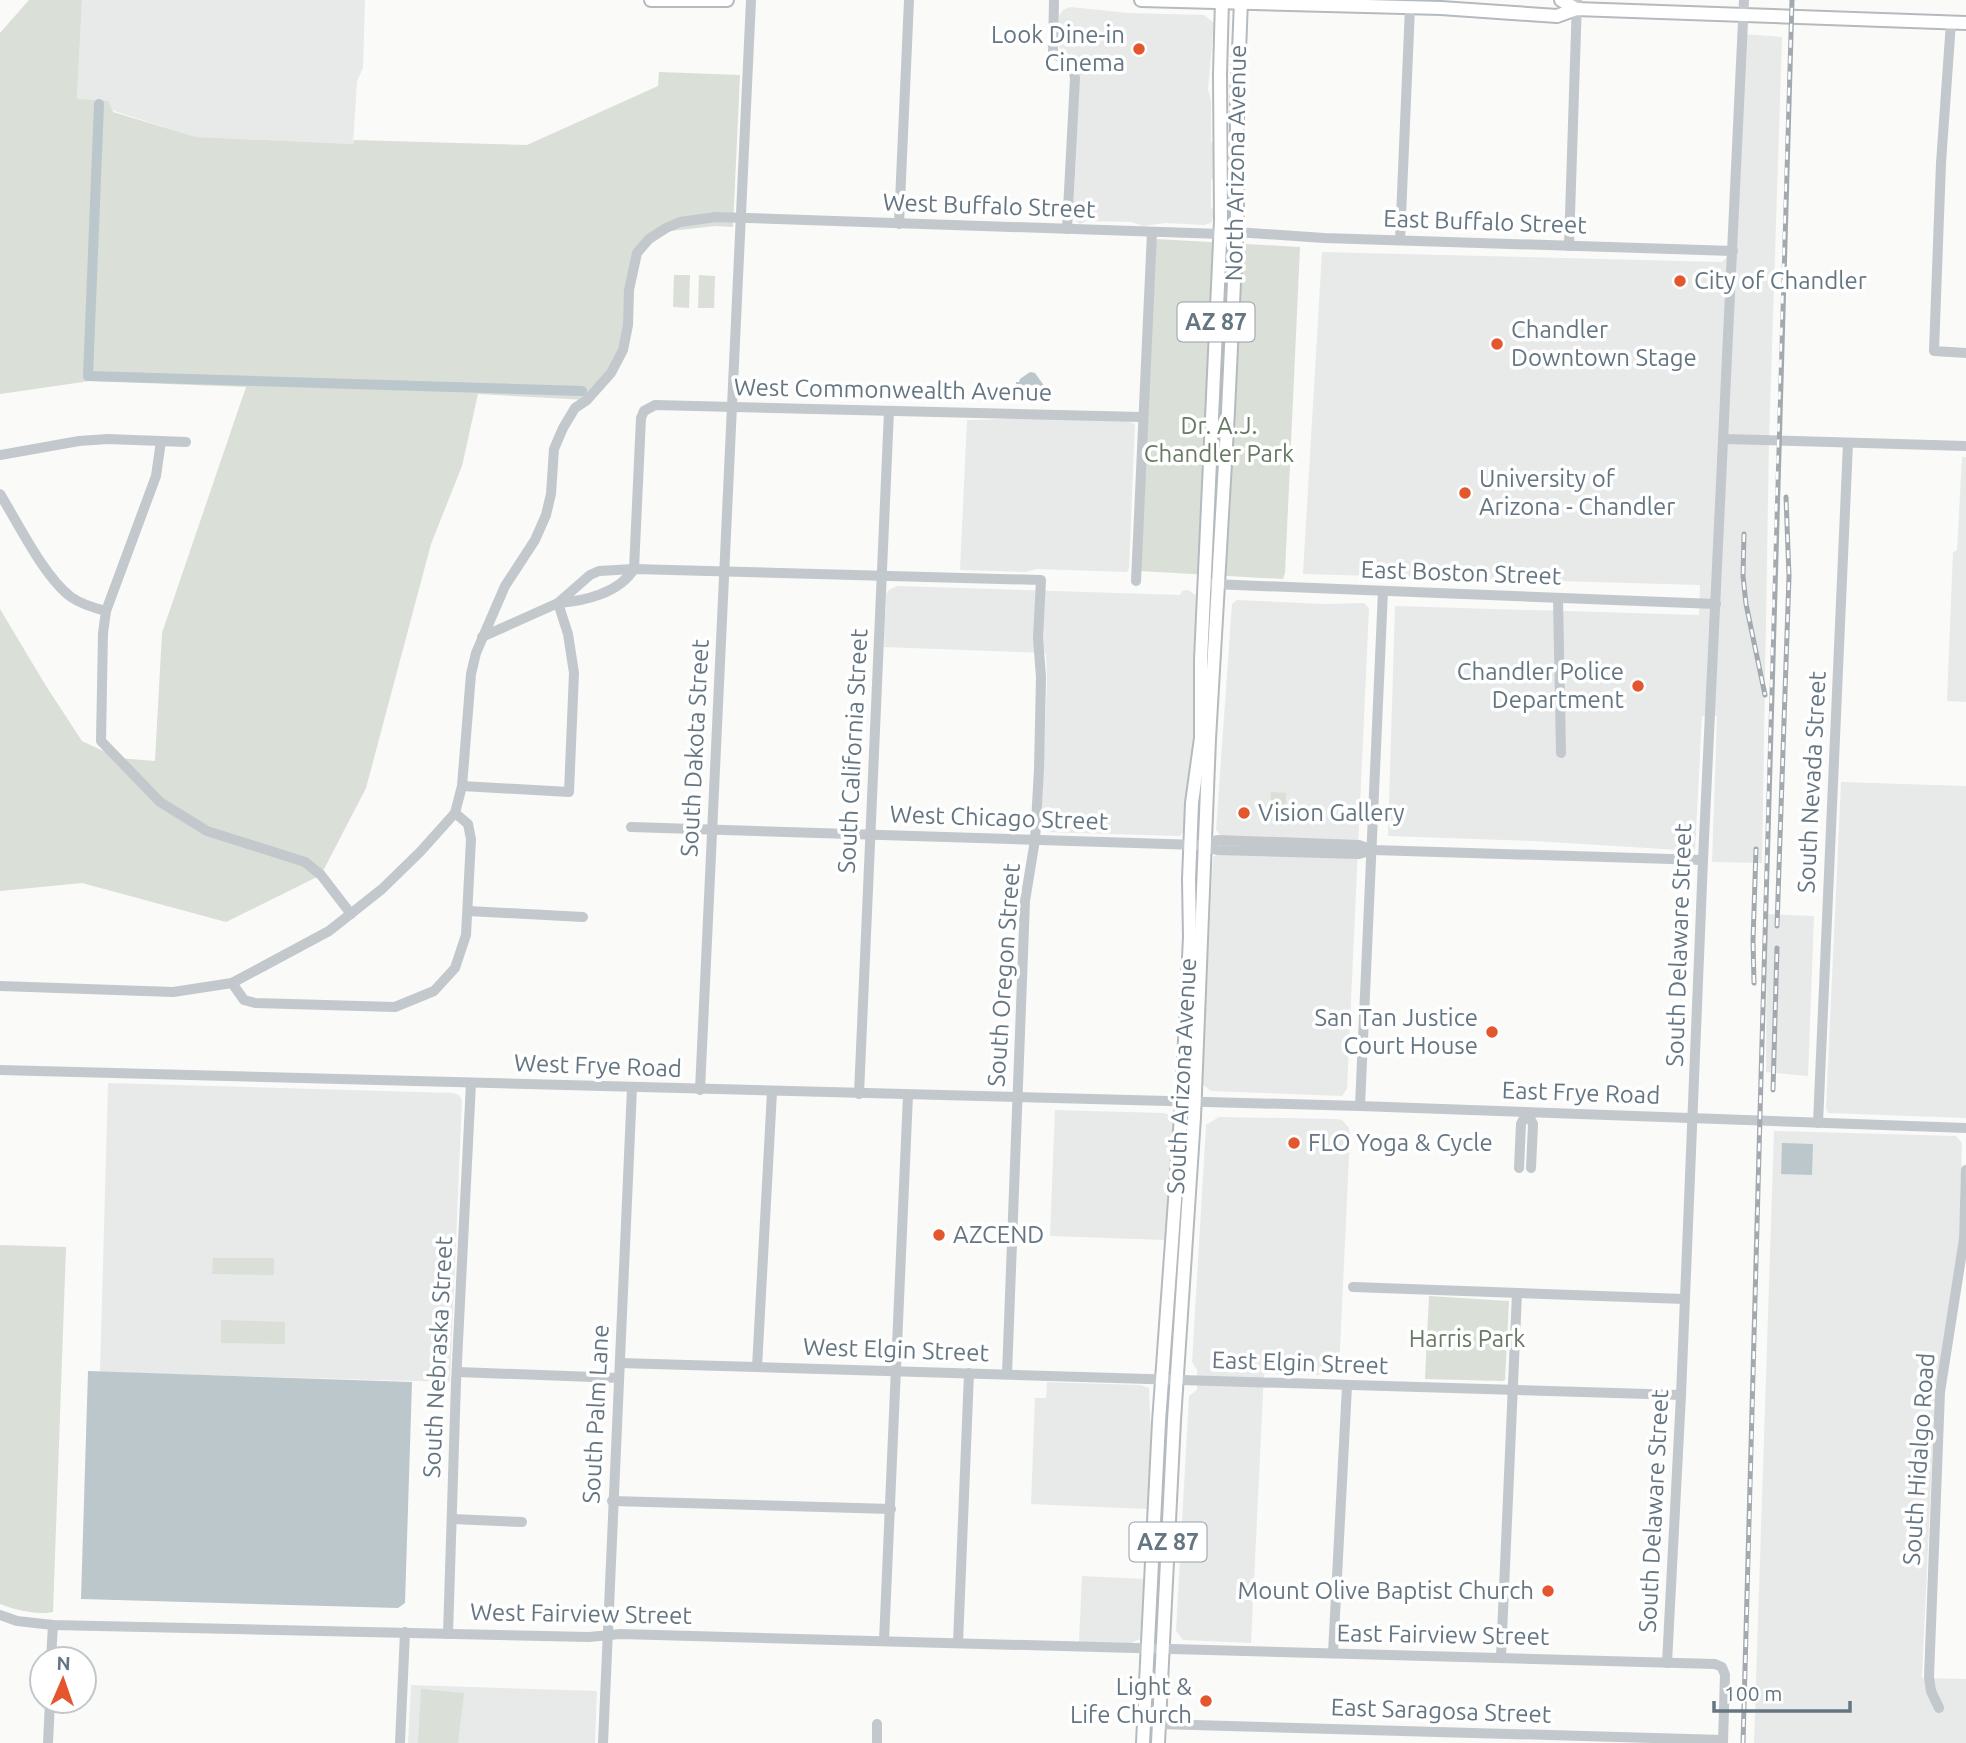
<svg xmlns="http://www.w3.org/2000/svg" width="1966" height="1743" viewBox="0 0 1966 1743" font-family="Ubuntu,sans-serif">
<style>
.built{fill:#e8e9e9}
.green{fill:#dadfd7}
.water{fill:#bbc7cb}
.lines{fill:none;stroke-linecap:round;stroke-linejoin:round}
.canal{stroke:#bbc7cb;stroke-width:10}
.major-casing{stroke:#b5babe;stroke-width:16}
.minor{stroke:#c3c8cc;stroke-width:10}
.major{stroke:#fff;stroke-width:12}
.rail-casing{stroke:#a2aab0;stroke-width:5}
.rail{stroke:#fff;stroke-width:2.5;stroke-dasharray:8;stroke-linecap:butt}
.poi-dot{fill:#e4572e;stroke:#fff;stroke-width:2.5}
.labels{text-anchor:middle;stroke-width:7;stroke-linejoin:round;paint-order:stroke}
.shield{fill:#fff;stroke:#939fa8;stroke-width:2}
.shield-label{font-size:23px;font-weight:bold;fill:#657683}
.poi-label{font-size:24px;fill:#657683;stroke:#fff;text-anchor:start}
.street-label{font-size:24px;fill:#657683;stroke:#fff}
.park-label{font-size:24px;fill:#687a64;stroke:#fff}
</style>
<rect width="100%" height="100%" fill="#fafaf8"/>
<g class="built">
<path d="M82 0H365L363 68 357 81 353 144 195 137 77 99Z"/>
<path d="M1070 7 1129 13 1204 15 1214 23 1208 89 1211 101V142L1215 145 1216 175 1211 180V207L1215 213 1211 223 1204 225 1165 223 1143 226 1131 222 1086 221 1080 224 1073 218 1080 67 1075 58 1061 50 1058 44 1059 16 1063 10Z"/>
<path d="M1743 34 1782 37 1769 441 1762 863 1712 862 1717 716H1702L1695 851 1535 841 1388 836 1395 606 1699 615 1700 585 1303 574 1322 252 1722 262 1733 251Z"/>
<path d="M1045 418 1125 420 1135 424 1129 568 1127 572 1037 569 1025 572 960 570 967 420Z"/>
<path d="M1962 457H1966V702L1947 701 1953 552 1957 550Z"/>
<path d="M897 586 1180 595 1182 591 1188 590 1196 595 1195 733 1188 779 1185 830 1180 836 1047 832 1044 830 1041 823 1047 682 1046 653 884 647 886 594 889 590Z"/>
<path d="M1237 600 1324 604 1364 603 1369 608 1347 1089 1342 1096 1211 1091 1202 1084 1213 857 1221 852V836L1216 830 1232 604Z"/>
<path d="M1841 782 1966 786V1118L1828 1113 1826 1108Z"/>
<path d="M1767 914 1814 916 1808 1076 1766 1072Z"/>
<path d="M108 1083 453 1093 459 1095 462 1100 450 1382 100 1372Z"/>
<path d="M1055 1110 1163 1113 1170 1115 1173 1125 1166 1240 1050 1236Z"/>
<path d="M1219 1117 1337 1119 1342 1120 1349 1128 1350 1134 1339 1371 1330 1375 1264 1374 1251 1643 1183 1640 1176 1631 1189 1396 1197 1390V1370L1192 1362 1206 1125Z"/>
<path d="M1774 1131 1956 1136 1962 1143 1959 1242 1935 1396 1922 1678 1966 1679V1743H1754Z"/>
<path d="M1047 1382 1140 1385 1149 1388 1151 1440 1147 1509 1031 1504 1035 1398H1046Z"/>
<path d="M1082 1576 1144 1579 1140 1639 1129 1644 1079 1642Z"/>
<path d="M411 1685 597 1691 595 1743H408Z"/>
</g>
<g class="green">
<path d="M29 0H82L77 99 108 101 113 112 196 137 353 144 354 140 527 145 658 86 659 72 740 75 733 227 715 226 671 231 649 239 633 268 623 350 587 400 478 394 462 466 431 544 366 788 321 875 226 922 82 883 0 891V609L46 686 82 741 118 758 155 761 162 633 246 387 90 381 0 394V33Z"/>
<path d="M1156 239 1300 247 1285 573 1283 579 1140 571Z"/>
<path d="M674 275H690L689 308 673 307Z"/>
<path d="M699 275 715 276 714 308H698Z"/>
<path d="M1271 792 1286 793 1285 820H1270Z"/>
<path d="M0 1245 66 1247 53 1612C36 1615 16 1610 0 1604Z"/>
<path d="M213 1258H274V1275L212 1274Z"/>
<path d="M1429 1296 1509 1301 1505 1380 1502 1381 1425 1379Z"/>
<path d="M221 1320 285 1322V1344L221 1343Z"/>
<path d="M421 1689 464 1693 458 1743H418Z"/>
</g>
<g class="water">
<path d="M1030 372 1035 373 1045 387H1049L1048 394H1037L1030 386 1024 393H1012V386L1016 385V382H1019L1020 379Z"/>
<path d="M1782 1143 1813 1144 1812 1175 1781 1174Z"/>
<path d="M88 1371 412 1382 405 1603 398 1608 81 1599Z"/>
</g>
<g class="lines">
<path class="canal" d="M99 104 88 376 582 391"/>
<g class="major-casing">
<g id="major">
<path d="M651 0H727"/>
<path d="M1141 0 1441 8 1557 16 1576 9 1966 23"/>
<path d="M1561 0 1576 9"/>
<path d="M1143 1743 1159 1422 1182 1103 1190 937 1189 879 1192 803 1201 738V660L1221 220 1220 74 1222 0"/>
<path d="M1158 1743 1174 1420 1194 1117 1209 739 1228 411 1237 218V105L1241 0"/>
</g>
</g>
<g class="minor">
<path d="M1054 0 1053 53 1072 64 1075 78 1067 229"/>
<path d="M1951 22 1941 163 1934 351 1966 353"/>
<path d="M899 224 909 0"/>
<path d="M1400 240 1410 7"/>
<path d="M1569 246 1577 0"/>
<path d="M1724 439 1966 446"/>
<path d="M161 441 156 476 106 611 103 633 101 741 160 802 207 831 305 862 321 875 351 914"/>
<path d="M0 455 79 441 108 439 186 442"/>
<path d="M0 494C18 523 44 577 71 597 81 604 94 608 106 611"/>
<path d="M1136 581 1152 232"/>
<path d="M1212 584 1716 604"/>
<path d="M1558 598 1561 753"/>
<path d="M558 603C585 601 619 593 634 569L641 418 644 411 655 405 1142 417"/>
<path d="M482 637 558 603 590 575 599 571 634 569 1041 580 1038 638 1041 677 1039 769 1035 840 1025 901 1007 1374"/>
<path d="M462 786 569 792 574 673 568 634 558 603"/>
<path d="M631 827 1198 845 1217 850 1359 854 1373 850"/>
<path d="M1204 846 1217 840 1359 845 1373 850 1703 860"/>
<path d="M468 911 583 917"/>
<path d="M232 983 244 1000 255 1003 395 1007 434 991 455 968 466 935 471 839 468 824 455 813"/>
<path d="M0 986 173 992 232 983 329 931 382 889 420 852 455 813 462 786 471 674 476 653 505 586 535 540 546 515 551 494 554 449 563 428 575 408 587 400 611 373 623 350 628 325 629 290 637 253 649 239 666 228 680 222 716 217 1221 234 1236 232 1324 238 1733 251"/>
<path d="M0 1070 1360 1106 1966 1128"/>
<path d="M700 1090 751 0"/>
<path d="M859 1094 889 411"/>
<path d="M1360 1106 1383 591"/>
<path d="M1818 1123 1848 443"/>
<path d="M1519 1168 1521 1124 1527 1112 1533 1124 1531 1168"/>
<path d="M1353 1287 1684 1299"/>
<path d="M620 1363 1681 1395"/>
<path d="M757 1367 772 1092"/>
<path d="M458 1372 619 1378"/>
<path d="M612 1501 891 1509"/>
<path d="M452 1519 522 1522"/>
<path d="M0 1615 17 1621 53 1625 589 1637 620 1634 1715 1664 1722 1667 1725 1675 1723 1743"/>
<path d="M448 1634 456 1382 471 1083"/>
<path d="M884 1641 908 1095"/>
<path d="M958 1643 969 1373"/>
<path d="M1333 1653 1347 1386"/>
<path d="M1501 1657 1517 1293"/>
<path d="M51 1659 53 1625"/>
<path d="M1667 1663 1681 1395 1703 860 1744 0"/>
<path d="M1939 1708 1931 1691 1929 1677 1940 1392 1964 1239 1966 1170"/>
<path d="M1159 1724 1723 1740"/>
<path d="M48 1743 50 1701"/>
<path d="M400 1743 405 1632"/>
<path d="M603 1743 632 1088"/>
<path d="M877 1743V1724"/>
</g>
<use href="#major" class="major"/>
<g class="rail-casing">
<g id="rail">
<path d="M1744 534 1743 576 1746 604 1765 695"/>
<path d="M1777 926 1789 576 1786 497"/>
<path d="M1754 983 1753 941 1756 849"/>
<path d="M1773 1090 1777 948"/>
<path d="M1743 1743C1760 1162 1772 581 1792 0"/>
</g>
</g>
<use href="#rail" class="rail"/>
</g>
<g class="poi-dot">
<circle cx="1139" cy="49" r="7"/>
<circle cx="1680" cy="281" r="7"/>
<circle cx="1497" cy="344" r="7"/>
<circle cx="1465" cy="493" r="7"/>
<circle cx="1638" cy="686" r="7"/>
<circle cx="1244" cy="813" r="7"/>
<circle cx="1492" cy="1032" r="7"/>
<circle cx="1294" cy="1143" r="7"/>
<circle cx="939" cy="1235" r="7"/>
<circle cx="1548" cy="1591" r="7"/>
<circle cx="1206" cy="1701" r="7"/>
</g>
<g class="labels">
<g class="shield">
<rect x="1177.5" y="302.5" width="77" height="39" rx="5"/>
<rect x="1129.5" y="1522.5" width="77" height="39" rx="5"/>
</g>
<g class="shield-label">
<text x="1216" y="330">AZ 87</text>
<text x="1168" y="1550">AZ 87</text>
</g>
<g class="poi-label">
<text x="1125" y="43" text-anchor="end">Look Dine-in<tspan x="1125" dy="28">Cinema</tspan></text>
<text x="1694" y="289">City of Chandler</text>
<text x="1511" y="338">Chandler<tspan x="1511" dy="28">Downtown Stage</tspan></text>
<text x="1479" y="487">University of<tspan x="1479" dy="28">Arizona - Chandler</tspan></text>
<text x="1624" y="680" text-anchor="end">Chandler Police<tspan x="1624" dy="28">Department</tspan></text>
<text x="1258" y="821">Vision Gallery</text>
<text x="1478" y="1026" text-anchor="end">San Tan Justice<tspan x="1478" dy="28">Court House</tspan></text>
<text x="1308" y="1151">FLO Yoga &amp; Cycle</text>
<text x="953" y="1243">AZCEND</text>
<text x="1534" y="1599" text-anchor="end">Mount Olive Baptist Church</text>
<text x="1192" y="1695" text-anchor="end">Light &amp;<tspan x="1192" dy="28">Life Church</tspan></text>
</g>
<g class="street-label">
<text transform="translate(1236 163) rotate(-89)" y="8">North Arizona Avenue</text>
<text transform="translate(989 206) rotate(2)" y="8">West Buffalo Street</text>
<text transform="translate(1485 222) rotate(2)" y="8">East Buffalo Street</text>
<text transform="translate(893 390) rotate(1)" y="8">West Commonwealth Avenue</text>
<text transform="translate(1461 573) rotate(2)" y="8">East Boston Street</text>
<text transform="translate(695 748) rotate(-87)" y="8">South Dakota Street</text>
<text transform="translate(853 751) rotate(-87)" y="8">South California Street</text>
<text transform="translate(1812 782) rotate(-87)" y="8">South Nevada Street</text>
<text transform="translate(999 818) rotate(2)" y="8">West Chicago Street</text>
<text transform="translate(1679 945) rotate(-88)" y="8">South Delaware Street</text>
<text transform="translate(1004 975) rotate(-86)" y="8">South Oregon Street</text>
<text transform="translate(598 1066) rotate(2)" y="8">West Frye Road</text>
<text transform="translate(1182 1076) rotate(-87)" y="8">South Arizona Avenue</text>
<text transform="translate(1581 1093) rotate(2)" y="8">East Frye Road</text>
<text transform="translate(896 1350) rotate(2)" y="8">West Elgin Street</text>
<text transform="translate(438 1357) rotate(-87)" y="8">South Nebraska Street</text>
<text transform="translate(1300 1363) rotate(2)" y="8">East Elgin Street</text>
<text transform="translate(596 1414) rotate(-87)" y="8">South Palm Lane</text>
<text transform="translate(1919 1459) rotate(-86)" y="8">South Hidalgo Road</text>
<text transform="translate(1654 1511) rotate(-87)" y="8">South Delaware Street</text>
<text transform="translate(581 1614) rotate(1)" y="8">West Fairview Street</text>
<text transform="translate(1443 1635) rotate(1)" y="8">East Fairview Street</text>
<text transform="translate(1441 1711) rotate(2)" y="8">East Saragosa Street</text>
</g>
<g class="park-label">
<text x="1219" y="434">Dr. A.J.<tspan x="1219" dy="28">Chandler Park</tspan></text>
<text x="1467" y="1347">Harris Park</text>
</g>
</g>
<g transform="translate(63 1680) rotate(2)"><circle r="33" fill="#ffffff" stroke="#c1c8cd" stroke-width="2"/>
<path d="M0-5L12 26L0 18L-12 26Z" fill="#e4572e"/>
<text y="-10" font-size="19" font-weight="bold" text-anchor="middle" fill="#657683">N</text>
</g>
<path d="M1714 1701v10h136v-10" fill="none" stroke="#657683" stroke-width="3.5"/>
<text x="1724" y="1701" font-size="21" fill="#657683" stroke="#ffffff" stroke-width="5" paint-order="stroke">100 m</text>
</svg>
